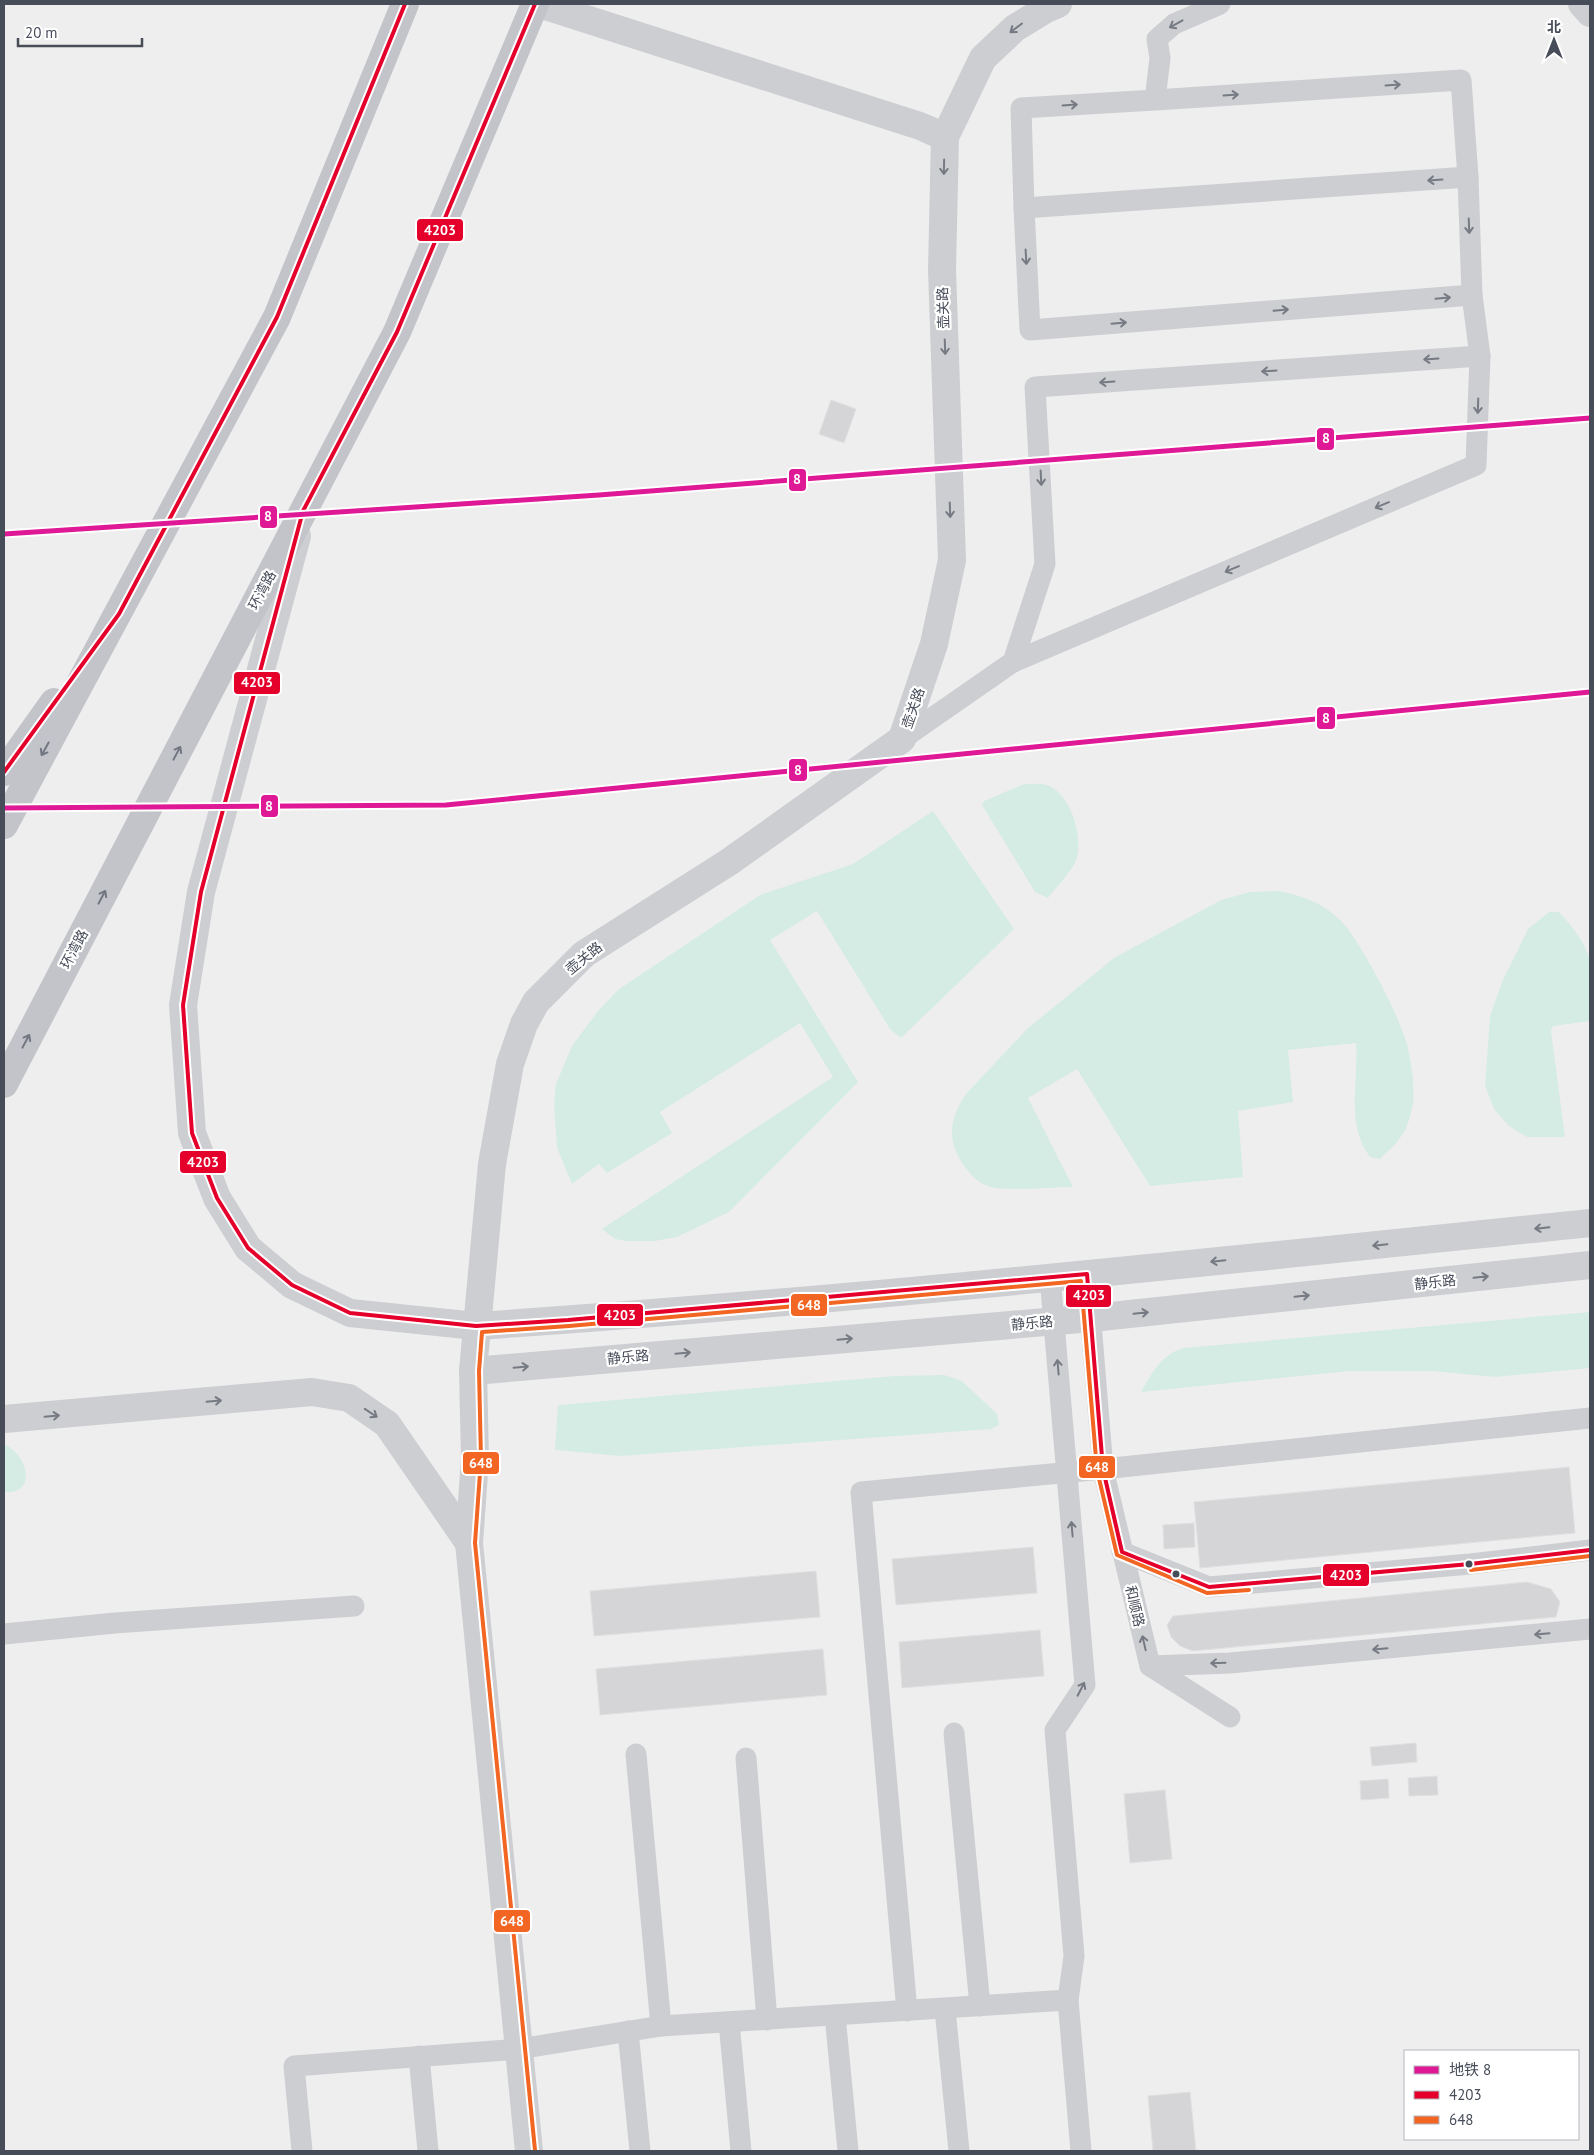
<svg xmlns="http://www.w3.org/2000/svg" width="1594" height="2155" viewBox="0 0 1594 2155" font-family="'PT Sans','Noto Sans SC',sans-serif">
<style>
.green{fill:#d5ece4}
.building{fill:#d5d5d7;stroke:#e0e0e1}
.lines{fill:none;stroke-linecap:round;stroke-linejoin:round}
.service{stroke:#cdced1;stroke-width:21}
.minor{stroke:#cdced1;stroke-width:28}
.tertiary{stroke:#cdced1;stroke-width:28}
.trunk{stroke:#c2c4ca;stroke-width:28}
.bus-1-casing{stroke:#fff;stroke-width:8}
.bus-2-casing{stroke:#fff;stroke-width:8}
.bus-1{stroke:#e4002b;stroke-width:4}
.bus-2{stroke:#f26522;stroke-width:4}
.metro-1-casing{stroke:#fff;stroke-width:9}
.metro-1{stroke:#df1995;stroke-width:5}
.oneway{stroke:#767a83}
.oneway2{stroke:#727681}
.bus-dot{fill:#474c59;stroke:#fff;stroke-width:2}
.labels{text-anchor:middle;stroke-width:4.5;stroke-linejoin:round;paint-order:stroke}
.street-label{font-size:14px;fill:#474c59;stroke:#fff}
.line-badge{stroke:#fff;stroke-width:2}
.badge-label{font-size:14px;text-anchor:middle;font-weight:bold;fill:#fff}
</style>
<rect width="100%" height="100%" fill="#efeeee"/>
<g class="green">
<path d="M1024 784C1031 784 1041 783 1047 785 1071 793 1084 838 1076 860 1071 873 1057 886 1048 898L1035 892 982 805 984 801Z"/>
<path d="M933 811 1014 929 901 1038 890 1029 817 911 770 940 858 1082 729 1212 677 1237 655 1241H626L615 1239 602 1229 833 1077 800 1023 660 1112 672 1133 607 1173 599 1164 572 1184 557 1148 554 1104 556 1084 572 1046 598 1011 619 989 760 895 853 864Z"/>
<path d="M1278 891C1301 895 1321 902 1339 919 1358 936 1397 1012 1405 1038 1411 1056 1417 1095 1411 1113 1405 1136 1397 1143 1380 1159L1370 1157C1345 1124 1359 1081 1356 1043L1288 1050 1293 1102 1238 1111 1243 1177 1150 1186 1077 1069 1028 1098 1073 1187C1050 1187 1019 1191 996 1188 985 1187 975 1180 968 1171 947 1144 947 1122 966 1094L1027 1029 1114 958 1221 900 1250 892Z"/>
<path d="M1549 912H1559C1571 925 1587 944 1590 962 1593 981 1590 1003 1590 1021L1553 1026 1551 1031 1565 1137H1527L1509 1126 1494 1109 1485 1086 1490 1016 1503 980 1528 929Z"/>
<path d="M1590 1312V1368L1495 1377 1431 1371H1350L1141 1392C1152 1373 1161 1355 1183 1348Z"/>
<path d="M944 1375 962 1381 997 1414 999 1425 991 1429 620 1456 555 1450 558 1405 894 1376Z"/>
<path d="M4 1444C29 1456 37 1495 4 1492Z"/>
</g>
<g class="building">
<path d="M831 400 856 409 844 443 819 434Z"/>
<path d="M1569 1467 1575 1533 1200 1568 1194 1502Z"/>
<path d="M1194 1523 1195 1547 1164 1549 1163 1525Z"/>
<path d="M1033 1547 1037 1593 896 1605 892 1559Z"/>
<path d="M816 1571 820 1617 594 1636 590 1591Z"/>
<path d="M1527 1582 1551 1589 1560 1602 1556 1617 1193 1651 1180 1646 1171 1637 1167 1625 1173 1616Z"/>
<path d="M1040 1630 1044 1676 902 1688 899 1642Z"/>
<path d="M823 1649 827 1695 600 1715 596 1669Z"/>
<path d="M1416 1743 1417 1762 1372 1766 1370 1747Z"/>
<path d="M1437 1776 1438 1795 1409 1796 1408 1778Z"/>
<path d="M1388 1779 1389 1798 1361 1800 1360 1781Z"/>
<path d="M1165 1790 1172 1859 1130 1863 1124 1794Z"/>
<path d="M1190 2092 1196 2151H1153L1148 2096Z"/>
</g>
<g class="lines">
<g class="service">
<path d="M1155 100 1021 108 1024 208 1468 177 1461 80 1155 100 1160 58 1157 39 1174 24 1220 4"/>
<path d="M1024 208 1030 330 1472 295"/>
<path d="M1013 662 1476 465 1480 356 1472 295 1468 177"/>
<path d="M902 739 1013 662 1045 564 1035 387 1480 356"/>
<path d="M1087 1274 1103 1469 1150 1666 1230 1717"/>
<path d="M1122 1552 1209 1587 1470 1564 1590 1550"/>
<path d="M4 1634 115 1623 354 1606"/>
<path d="M1150 1666 1230 1663 1590 1629"/>
<path d="M954 1733 980 2006"/>
<path d="M636 1754 661 2026"/>
<path d="M746 1758 767 2020"/>
<path d="M1068 2000 1081 2151"/>
<path d="M945 2009 959 2151"/>
<path d="M907 2011 861 1492 1103 1469 1590 1418"/>
<path d="M835 2015 848 2151"/>
<path d="M729 2022 741 2151"/>
<path d="M628 2031 640 2151"/>
<path d="M419 2056 428 2151"/>
<path d="M302 2151 294 2066 519 2049 661 2026 1068 2000 1074 1956 1055 1730 1085 1685 1050 1277"/>
</g>
<g class="minor">
<path d="M476 1326C848 1301 1219 1261 1590 1223"/>
<path d="M473 1371 1092 1318 1590 1265"/>
</g>
<g class="tertiary">
<path d="M539 4 920 126 945 137"/>
<path d="M1582 4 1590 13"/>
<path d="M297 536 201 892 183 1005 192 1133 217 1198 248 1248 292 1285 350 1313 476 1326"/>
<path d="M4 1419 312 1392 349 1398 387 1424 469 1543"/>
<path d="M529 2151 469 1543 475 1459 473 1371 492 1164 510 1064 524 1024 536 1002 584 954 729 862 902 739 934 644 952 560 942 270 945 137 983 58 1015 28 1046 9 1058 4"/>
</g>
<g class="trunk">
<path d="M4 772 54 702"/>
<path d="M4 825 277 317 405 4"/>
<path d="M4 1084 397 332 535 4"/>
</g>
<g class="bus-1-casing">
<g id="bus-1">
<path d="M535 4 397 332 303 511 201 892 183 1005 192 1133 217 1198 248 1248 292 1285 350 1313 476 1326 568 1320 1087 1274 1103 1469 1122 1552 1209 1587 1470 1564 1590 1550"/>
<path d="M4 772 119 614 277 317 405 4"/>
</g>
</g>
<g class="bus-2-casing">
<g id="bus-2">
<path d="M1471 1570 1590 1556"/>
<path d="M535 2150 475 1543 481 1459 479 1371 482 1332 569 1326 1081 1281 1097 1470 1117 1555 1207 1593 1249 1590"/>
</g>
</g>
<use href="#bus-1" class="bus-1"/>
<use href="#bus-2" class="bus-2"/>
<g class="metro-1-casing">
<g id="metro-1">
<path d="M4 534 599 495 1590 418"/>
<path d="M4 808 446 805 1590 692"/>
</g>
</g>
<use href="#metro-1" class="metro-1"/>
</g>
<defs><path id="oneway-shaft" d="M-6 0H5M1.5-3L5.5 0L1.5 3" fill="none" stroke-width="1.6" stroke-linecap="round" stroke-linejoin="round" transform="scale(1.25)"/></defs>
<g class="oneway">
<use href="#oneway-shaft" transform="translate(1176 24) rotate(151)"/>
<use href="#oneway-shaft" transform="translate(1016 28) rotate(143)"/>
<use href="#oneway-shaft" transform="translate(1393 85) rotate(-4)"/>
<use href="#oneway-shaft" transform="translate(1231 95) rotate(-4)"/>
<use href="#oneway-shaft" transform="translate(1070 105) rotate(-4)"/>
<use href="#oneway-shaft" transform="translate(944 167) rotate(91)"/>
<use href="#oneway-shaft" transform="translate(1435 180) rotate(176)"/>
<use href="#oneway-shaft" transform="translate(1469 226) rotate(88)"/>
<use href="#oneway-shaft" transform="translate(1026 257) rotate(87)"/>
<use href="#oneway-shaft" transform="translate(1443 298) rotate(-5)"/>
<use href="#oneway-shaft" transform="translate(1281 310) rotate(-5)"/>
<use href="#oneway-shaft" transform="translate(1119 323) rotate(-5)"/>
<use href="#oneway-shaft" transform="translate(945 347) rotate(88)"/>
<use href="#oneway-shaft" transform="translate(1431 359) rotate(176)"/>
<use href="#oneway-shaft" transform="translate(1269 371) rotate(176)"/>
<use href="#oneway-shaft" transform="translate(1107 382) rotate(176)"/>
<use href="#oneway-shaft" transform="translate(1478 406) rotate(92)"/>
<use href="#oneway-shaft" transform="translate(1041 478) rotate(87)"/>
<use href="#oneway-shaft" transform="translate(1382 505) rotate(157)"/>
<use href="#oneway-shaft" transform="translate(950 510) rotate(88)"/>
<use href="#oneway-shaft" transform="translate(1232 569) rotate(157)"/>
<use href="#oneway-shaft" transform="translate(1542 1228) rotate(174)"/>
<use href="#oneway-shaft" transform="translate(1380 1245) rotate(174)"/>
<use href="#oneway-shaft" transform="translate(1218 1261) rotate(174)"/>
<use href="#oneway-shaft" transform="translate(1481 1277) rotate(-6)"/>
<use href="#oneway-shaft" transform="translate(1302 1296) rotate(-6)"/>
<use href="#oneway-shaft" transform="translate(1141 1313) rotate(-6)"/>
<use href="#oneway-shaft" transform="translate(845 1339) rotate(-5)"/>
<use href="#oneway-shaft" transform="translate(683 1353) rotate(-5)"/>
<use href="#oneway-shaft" transform="translate(521 1367) rotate(-5)"/>
<use href="#oneway-shaft" transform="translate(1058 1367) rotate(-95)"/>
<use href="#oneway-shaft" transform="translate(214 1401) rotate(-5)"/>
<use href="#oneway-shaft" transform="translate(371 1413) rotate(34)"/>
<use href="#oneway-shaft" transform="translate(52 1416) rotate(-5)"/>
<use href="#oneway-shaft" transform="translate(1072 1529) rotate(-95)"/>
<use href="#oneway-shaft" transform="translate(1542 1634) rotate(175)"/>
<use href="#oneway-shaft" transform="translate(1144 1643) rotate(-103)"/>
<use href="#oneway-shaft" transform="translate(1380 1649) rotate(175)"/>
<use href="#oneway-shaft" transform="translate(1218 1663) rotate(178)"/>
<use href="#oneway-shaft" transform="translate(1081 1689) rotate(-63)"/>
</g>
<g class="oneway2">
<use href="#oneway-shaft" transform="translate(45 749) rotate(119)"/>
<use href="#oneway-shaft" transform="translate(177 753) rotate(-62)"/>
<use href="#oneway-shaft" transform="translate(102 897) rotate(-62)"/>
<use href="#oneway-shaft" transform="translate(26 1041) rotate(-62)"/>
</g>
<g class="bus-dot">
<circle cx="1469" cy="1564" r="4.5"/>
<circle cx="1176" cy="1574" r="4.5"/>
</g>
<g class="labels">
<g class="street-label">
<text transform="translate(943 308) rotate(-92)" y="5">壶关路</text>
<text transform="translate(262 590) rotate(-62)" y="5">环湾路</text>
<text transform="translate(913 708) rotate(-71)" y="5">壶关路</text>
<text transform="translate(74 949) rotate(-62)" y="5">环湾路</text>
<text transform="translate(584 958) rotate(-39)" y="5">壶关路</text>
<text transform="translate(1435 1282) rotate(-6)" y="5">静乐路</text>
<text transform="translate(1032 1323) rotate(-5)" y="5">静乐路</text>
<text transform="translate(628 1357) rotate(-5)" y="5">静乐路</text>
<text transform="translate(1135 1606) rotate(77)" y="5">和顺路</text>
</g>
</g>
<g class="line-badge">
<rect x="416" y="218" width="48" height="24" rx="5" fill="#e4002b"/>
<rect x="1316" y="427" width="19" height="24" rx="5" fill="#df1995"/>
<rect x="788" y="468" width="19" height="24" rx="5" fill="#df1995"/>
<rect x="259" y="505" width="19" height="24" rx="5" fill="#df1995"/>
<rect x="233" y="671" width="48" height="24" rx="5" fill="#e4002b"/>
<rect x="1316" y="706" width="20" height="24" rx="5" fill="#df1995"/>
<rect x="788" y="758" width="20" height="24" rx="5" fill="#df1995"/>
<rect x="260" y="794" width="19" height="24" rx="5" fill="#df1995"/>
<rect x="179" y="1150" width="48" height="24" rx="5" fill="#e4002b"/>
<rect x="1065" y="1284" width="47" height="24" rx="5" fill="#e4002b"/>
<rect x="790" y="1293" width="38" height="24" rx="5" fill="#f26522"/>
<rect x="596" y="1303" width="48" height="24" rx="5" fill="#e4002b"/>
<rect x="462" y="1451" width="38" height="24" rx="5" fill="#f26522"/>
<rect x="1078" y="1455" width="38" height="24" rx="5" fill="#f26522"/>
<rect x="1322" y="1563" width="48" height="24" rx="5" fill="#e4002b"/>
<rect x="493" y="1909" width="38" height="24" rx="5" fill="#f26522"/>
</g>
<g class="badge-label">
<text x="440" y="235">4203</text>
<text x="1326" y="443">8</text>
<text x="797" y="484">8</text>
<text x="268" y="521">8</text>
<text x="257" y="687">4203</text>
<text x="1326" y="723">8</text>
<text x="798" y="775">8</text>
<text x="269" y="811">8</text>
<text x="203" y="1167">4203</text>
<text x="1089" y="1300">4203</text>
<text x="809" y="1310">648</text>
<text x="620" y="1320">4203</text>
<text x="481" y="1468">648</text>
<text x="1097" y="1472">648</text>
<text x="1346" y="1580">4203</text>
<text x="512" y="1926">648</text>
</g>
<rect width="1594" height="2155" fill="none" stroke="#474c59" stroke-width="10"/>
<rect x="1404" y="2050" width="175" height="90" fill="#ffffff" stroke="#b5b7bd"/>
<rect x="1414" y="2066" width="25" height="8" fill="#df1995" stroke="#b5b7bd"/>
<text x="1449" y="2075" font-size="15" fill="#474c59">地铁 8</text>
<rect x="1414" y="2091" width="25" height="8" fill="#e4002b" stroke="#b5b7bd"/>
<text x="1449" y="2100" font-size="15" fill="#474c59">4203</text>
<rect x="1414" y="2116" width="25" height="8" fill="#f26522" stroke="#b5b7bd"/>
<text x="1449" y="2125" font-size="15" fill="#474c59">648</text>
<g transform="translate(1554 40)" stroke="#ffffff" stroke-width="4" paint-order="stroke">
<path d="M0-4L9 19L0 12L-9 19Z" fill="#474c59"/>
<text y="-8" font-size="14" font-weight="bold" text-anchor="middle" fill="#474c59">北</text>
</g>
<path d="M18 38v8h124v-8" fill="none" stroke="#474c59" stroke-width="2.5"/>
<text x="25" y="38" font-size="15" fill="#474c59" stroke="#ffffff" stroke-width="4" paint-order="stroke">20 m</text>
</svg>
